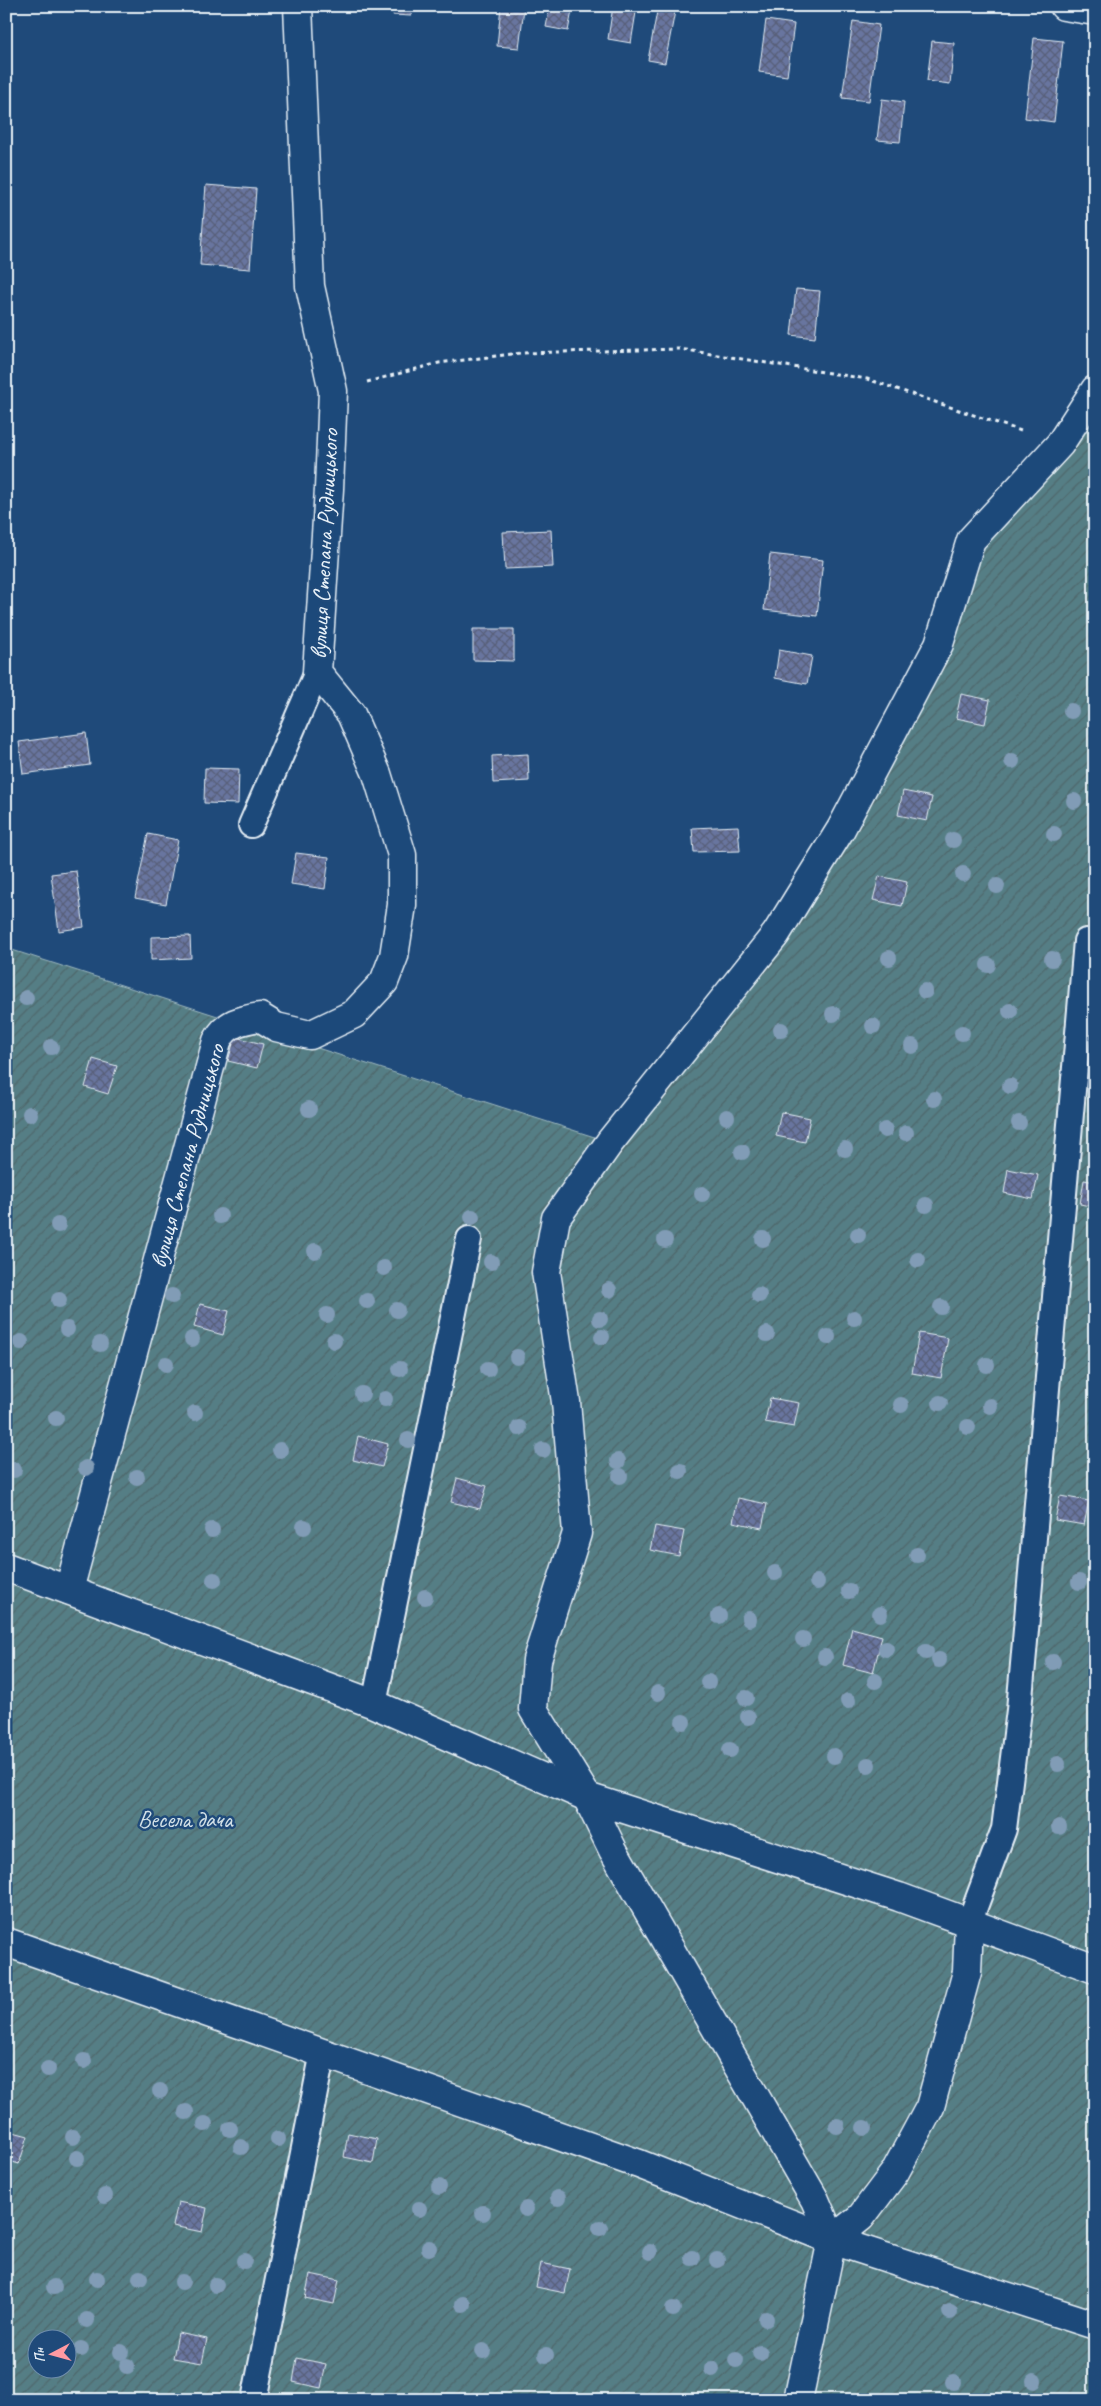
<svg xmlns="http://www.w3.org/2000/svg" width="1101" height="2406" viewBox="0 0 1101 2406" font-family="Caveat,sans-serif">
<style>
.garden{fill:url(#garden-furrows);stroke:#9eb8be;fill-rule:evenodd}
.building{fill:url(#building-cross-hatch);stroke:#e8f1f8}
.lines{fill:none;stroke-linecap:round;stroke-linejoin:round}
.lane-casing{stroke:#e8f1f8;stroke-width:28}
.street-casing{stroke:#e8f1f8;stroke-width:31}
.path{stroke:#e8f1f8;stroke-width:3;stroke-dasharray:4 4;stroke-linecap:butt}
.lane{stroke:#1f4a7a;stroke-width:24}
.street{stroke:#1f4a7a;stroke-width:28}
.tree{fill:#819cb6}
.labels{text-anchor:middle;stroke-width:5;stroke-linejoin:round;paint-order:stroke}
.street-label{font-size:24px;fill:#e8f1f8;stroke:#1f4a7a}
.park-label{font-size:24px;fill:#d2e0e7;stroke:#1f4a7a}
</style>
<defs>
<pattern id="garden-furrows" width="10" height="10" patternUnits="userSpaceOnUse" patternTransform="scale(1.25)"><rect width="10" height="10" fill="#557e85"/><path d="M-1 1l2-2M0 10L10 0M9 11l2-2" fill="none" stroke="#4e666a"/></pattern>
<pattern id="building-cross-hatch" width="8" height="8" patternUnits="userSpaceOnUse" patternTransform="scale(1.25)"><rect width="8" height="8" fill="#68749f"/><path d="M0 0l8 8M0 8l8-8" fill="none" stroke="#596079"/></pattern>
</defs>
<rect width="100%" height="100%" fill="#1f4a7a"/>
<filter id="ink" filterUnits="userSpaceOnUse"><feTurbulence type="fractalNoise" baseFrequency=".02" numOctaves="2"/><feDisplacementMap in="SourceGraphic" scale="10" xChannelSelector="R" yChannelSelector="G"/><feConvolveMatrix kernelMatrix="1 2 1 2 8 2 1 2 1" color-interpolation-filters="sRGB"/></filter>
<g filter="url(#ink)">
<path class="garden" d="M1095 390V2400H6V946L9 949 610 1142 841 829 971 540ZM38 2338H68V2368H38Z"/>
<g class="building">
<path d="M394 6H412L411 16 393 15Z"/>
<path d="M501 6 524 8 519 48 497 46Z"/>
<path d="M550 6H573L568 31 546 27Z"/>
<path d="M613 6H637L631 43 608 39Z"/>
<path d="M658 6H676L665 63 648 60Z"/>
<path d="M766 20 794 24 787 76 759 72Z"/>
<path d="M853 21 879 25 869 101 842 98Z"/>
<path d="M1034 38 1063 41 1054 122 1025 118Z"/>
<path d="M932 41 954 43 950 84 927 81Z"/>
<path d="M882 99 904 102 900 142 877 140Z"/>
<path d="M206 185 256 189 250 269 200 265Z"/>
<path d="M796 289 820 291 815 338 791 335Z"/>
<path d="M551 530 553 567 505 569 503 532Z"/>
<path d="M770 554 823 560 817 616 764 610Z"/>
<path d="M473 629H514V661L473 660Z"/>
<path d="M779 650 812 656 807 684 775 678Z"/>
<path d="M961 694 990 700 985 724 956 718Z"/>
<path d="M86 733 90 765 23 774 19 742Z"/>
<path d="M528 754 529 781 493 783 492 756Z"/>
<path d="M205 768 239 769 238 804 204 803Z"/>
<path d="M903 791 932 797 927 821 898 815Z"/>
<path d="M738 826 740 851 694 852 692 828Z"/>
<path d="M148 834 178 840 166 904 135 898Z"/>
<path d="M296 853 329 857 325 889 291 884Z"/>
<path d="M76 871 84 927 59 931 51 874Z"/>
<path d="M879 876 907 882 902 906 873 900Z"/>
<path d="M190 936 191 958 151 960V937Z"/>
<path d="M235 1037 263 1044 257 1068 228 1061Z"/>
<path d="M93 1059 117 1066 108 1094 85 1087Z"/>
<path d="M781 1112 810 1118 805 1142 776 1136Z"/>
<path d="M1008 1169 1038 1175 1033 1199 1004 1193Z"/>
<path d="M1084 1180 1095 1182V1207L1080 1204Z"/>
<path d="M200 1304 229 1311 223 1335 194 1327Z"/>
<path d="M919 1333 948 1338 941 1378 912 1373Z"/>
<path d="M770 1398 799 1403 794 1427 765 1422Z"/>
<path d="M358 1436 388 1444 382 1467 353 1460Z"/>
<path d="M457 1478 487 1486 480 1509 451 1502Z"/>
<path d="M1060 1496 1089 1501 1084 1525 1055 1520Z"/>
<path d="M738 1498 767 1504 762 1528 733 1522Z"/>
<path d="M655 1526 684 1531 679 1556 650 1550Z"/>
<path d="M852 1628 882 1636 873 1673 843 1665Z"/>
<path d="M6 2130 28 2136 19 2164 6 2160Z"/>
<path d="M348 2133 377 2139 373 2163 344 2157Z"/>
<path d="M178 2202 207 2208 202 2232 173 2226Z"/>
<path d="M541 2263 570 2269 565 2293 536 2287Z"/>
<path d="M310 2274 339 2280 334 2304 305 2298Z"/>
<path d="M178 2333 207 2339 202 2363 173 2358Z"/>
<path d="M297 2358 326 2364 321 2388 293 2382Z"/>
</g>
<g class="lines">
<g class="lane-casing">
<g id="lane">
<path d="M251 825 317 672"/>
<path d="M374 1704 469 1239"/>
<path d="M969 1923 1004 1829 1019 1710 1086 941"/>
<path d="M254 2400 323 2052"/>
</g>
</g>
<g class="street-casing">
<g id="street">
<path d="M1064 6 1095 11"/>
<path d="M6 1567 374 1704 587 1797 899 1897 1095 1969"/>
<path d="M69 1590 217 1041C226 1023 241 1020 260 1017L276 1027 310 1035 354 1014 384 982 394 956 402 905V855L377 774 351 714 317 672 329 489 333 391 310 286 298 6"/>
<path d="M6 1942 639 2164 832 2240 1095 2325"/>
<path d="M832 2240 861 2217 895 2172 930 2107 967 1972 969 1923"/>
<path d="M798 2400 832 2240 815 2200 613 1850 587 1797 533 1709 537 1660 577 1533 566 1402 546 1272 556 1218 610 1142 776 934 841 829 939 644 971 540 1060 444 1095 390"/>
</g>
</g>
<path class="path" d="M367 382 439 363 521 353 680 349 867 379 1024 432"/>
<use href="#lane" class="lane"/>
<use href="#street" class="street"/>
</g>
<g class="tree">
<circle cx="1071" cy="711" r="8"/>
<circle cx="1012" cy="761" r="8"/>
<circle cx="1074" cy="801" r="8"/>
<circle cx="1054" cy="834" r="8"/>
<circle cx="953" cy="840" r="8"/>
<circle cx="963" cy="874" r="8"/>
<circle cx="997" cy="886" r="8"/>
<circle cx="889" cy="958" r="8"/>
<circle cx="1052" cy="959" r="8"/>
<circle cx="988" cy="965" r="8"/>
<circle cx="925" cy="991" r="8"/>
<circle cx="26" cy="998" r="8"/>
<circle cx="1010" cy="1011" r="8"/>
<circle cx="833" cy="1014" r="8"/>
<circle cx="873" cy="1026" r="8"/>
<circle cx="781" cy="1030" r="8"/>
<circle cx="962" cy="1033" r="8"/>
<circle cx="912" cy="1046" r="8"/>
<circle cx="51" cy="1047" r="8"/>
<circle cx="1010" cy="1086" r="8"/>
<circle cx="934" cy="1099" r="8"/>
<circle cx="309" cy="1109" r="8"/>
<circle cx="30" cy="1114" r="8"/>
<circle cx="727" cy="1117" r="8"/>
<circle cx="1019" cy="1123" r="8"/>
<circle cx="885" cy="1130" r="8"/>
<circle cx="906" cy="1133" r="8"/>
<circle cx="845" cy="1149" r="8"/>
<circle cx="742" cy="1152" r="8"/>
<circle cx="702" cy="1194" r="8"/>
<circle cx="926" cy="1205" r="8"/>
<circle cx="220" cy="1216" r="8"/>
<circle cx="472" cy="1217" r="8"/>
<circle cx="58" cy="1225" r="8"/>
<circle cx="858" cy="1235" r="8"/>
<circle cx="763" cy="1239" r="8"/>
<circle cx="665" cy="1240" r="8"/>
<circle cx="315" cy="1251" r="8"/>
<circle cx="918" cy="1260" r="8"/>
<circle cx="491" cy="1262" r="8"/>
<circle cx="384" cy="1268" r="8"/>
<circle cx="609" cy="1290" r="8"/>
<circle cx="759" cy="1295" r="8"/>
<circle cx="172" cy="1296" r="8"/>
<circle cx="59" cy="1300" r="8"/>
<circle cx="367" cy="1301" r="8"/>
<circle cx="941" cy="1307" r="8"/>
<circle cx="397" cy="1310" r="8"/>
<circle cx="327" cy="1315" r="8"/>
<circle cx="854" cy="1318" r="8"/>
<circle cx="600" cy="1319" r="8"/>
<circle cx="67" cy="1329" r="8"/>
<circle cx="767" cy="1334" r="8"/>
<circle cx="602" cy="1337" r="8"/>
<circle cx="828" cy="1337" r="8"/>
<circle cx="192" cy="1339" r="8"/>
<circle cx="334" cy="1341" r="8"/>
<circle cx="21" cy="1342" r="8"/>
<circle cx="100" cy="1344" r="8"/>
<circle cx="517" cy="1357" r="8"/>
<circle cx="166" cy="1364" r="8"/>
<circle cx="987" cy="1365" r="8"/>
<circle cx="400" cy="1369" r="8"/>
<circle cx="488" cy="1369" r="8"/>
<circle cx="362" cy="1394" r="8"/>
<circle cx="385" cy="1399" r="8"/>
<circle cx="940" cy="1403" r="8"/>
<circle cx="901" cy="1405" r="8"/>
<circle cx="990" cy="1406" r="8"/>
<circle cx="195" cy="1413" r="8"/>
<circle cx="56" cy="1418" r="8"/>
<circle cx="968" cy="1427" r="8"/>
<circle cx="519" cy="1428" r="8"/>
<circle cx="408" cy="1440" r="8"/>
<circle cx="280" cy="1450" r="8"/>
<circle cx="543" cy="1450" r="8"/>
<circle cx="618" cy="1461" r="8"/>
<circle cx="86" cy="1468" r="8"/>
<circle cx="14" cy="1470" r="8"/>
<circle cx="680" cy="1471" r="8"/>
<circle cx="620" cy="1476" r="8"/>
<circle cx="137" cy="1477" r="8"/>
<circle cx="304" cy="1527" r="8"/>
<circle cx="212" cy="1530" r="8"/>
<circle cx="917" cy="1555" r="8"/>
<circle cx="775" cy="1573" r="8"/>
<circle cx="214" cy="1580" r="8"/>
<circle cx="817" cy="1582" r="8"/>
<circle cx="1079" cy="1582" r="8"/>
<circle cx="849" cy="1591" r="8"/>
<circle cx="425" cy="1597" r="8"/>
<circle cx="880" cy="1614" r="8"/>
<circle cx="719" cy="1616" r="8"/>
<circle cx="749" cy="1619" r="8"/>
<circle cx="803" cy="1639" r="8"/>
<circle cx="886" cy="1649" r="8"/>
<circle cx="926" cy="1652" r="8"/>
<circle cx="825" cy="1657" r="8"/>
<circle cx="939" cy="1660" r="8"/>
<circle cx="1053" cy="1662" r="8"/>
<circle cx="875" cy="1681" r="8"/>
<circle cx="708" cy="1682" r="8"/>
<circle cx="658" cy="1693" r="8"/>
<circle cx="746" cy="1698" r="8"/>
<circle cx="848" cy="1701" r="8"/>
<circle cx="748" cy="1717" r="8"/>
<circle cx="683" cy="1722" r="8"/>
<circle cx="730" cy="1750" r="8"/>
<circle cx="834" cy="1756" r="8"/>
<circle cx="1058" cy="1764" r="8"/>
<circle cx="868" cy="1765" r="8"/>
<circle cx="1059" cy="1827" r="8"/>
<circle cx="84" cy="2061" r="8"/>
<circle cx="48" cy="2069" r="8"/>
<circle cx="160" cy="2091" r="8"/>
<circle cx="186" cy="2112" r="8"/>
<circle cx="205" cy="2124" r="8"/>
<circle cx="837" cy="2126" r="8"/>
<circle cx="864" cy="2128" r="8"/>
<circle cx="230" cy="2129" r="8"/>
<circle cx="73" cy="2137" r="8"/>
<circle cx="278" cy="2139" r="8"/>
<circle cx="241" cy="2147" r="8"/>
<circle cx="77" cy="2158" r="8"/>
<circle cx="439" cy="2187" r="8"/>
<circle cx="105" cy="2196" r="8"/>
<circle cx="558" cy="2198" r="8"/>
<circle cx="419" cy="2209" r="8"/>
<circle cx="526" cy="2209" r="8"/>
<circle cx="483" cy="2213" r="8"/>
<circle cx="600" cy="2228" r="8"/>
<circle cx="429" cy="2248" r="8"/>
<circle cx="650" cy="2252" r="8"/>
<circle cx="692" cy="2258" r="8"/>
<circle cx="717" cy="2260" r="8"/>
<circle cx="244" cy="2261" r="8"/>
<circle cx="140" cy="2278" r="8"/>
<circle cx="97" cy="2279" r="8"/>
<circle cx="182" cy="2282" r="8"/>
<circle cx="216" cy="2285" r="8"/>
<circle cx="54" cy="2287" r="8"/>
<circle cx="463" cy="2304" r="8"/>
<circle cx="673" cy="2309" r="8"/>
<circle cx="950" cy="2312" r="8"/>
<circle cx="766" cy="2319" r="8"/>
<circle cx="87" cy="2320" r="8"/>
<circle cx="81" cy="2349" r="8"/>
<circle cx="483" cy="2351" r="8"/>
<circle cx="121" cy="2352" r="8"/>
<circle cx="760" cy="2353" r="8"/>
<circle cx="546" cy="2355" r="8"/>
<circle cx="736" cy="2360" r="8"/>
<circle cx="127" cy="2366" r="8"/>
<circle cx="712" cy="2369" r="8"/>
<circle cx="1034" cy="2381" r="8"/>
<circle cx="953" cy="2382" r="8"/>
</g>
</g>
<g class="labels">
<g class="street-label">
<text transform="translate(324 544) rotate(-87)" y="8">вулиця Степана Рудницького</text>
<text transform="translate(187 1156) rotate(-75)" y="8">вулиця Степана Рудницького</text>
</g>
<g class="park-label">
<text x="185" y="1827">Весела дача</text>
</g>
</g>
<rect width="1101" height="2406" fill="none" stroke="#1f4a7a" stroke-width="25"/>
<rect x="12" y="12" width="1076" height="2381" fill="none" stroke="#e8f1f8" stroke-width="2" filter="url(#ink)"/>
<g transform="translate(52 2354) rotate(264)"><circle r="24" fill="#1f4a7a" stroke="#6f8dac"/>
<path d="M0-4L9 19L0 12L-9 19Z" fill="#ff9aa2"/>
<text y="-8" font-size="14" font-weight="bold" text-anchor="middle" fill="#e8f1f8">Пн</text>
</g>
</svg>
